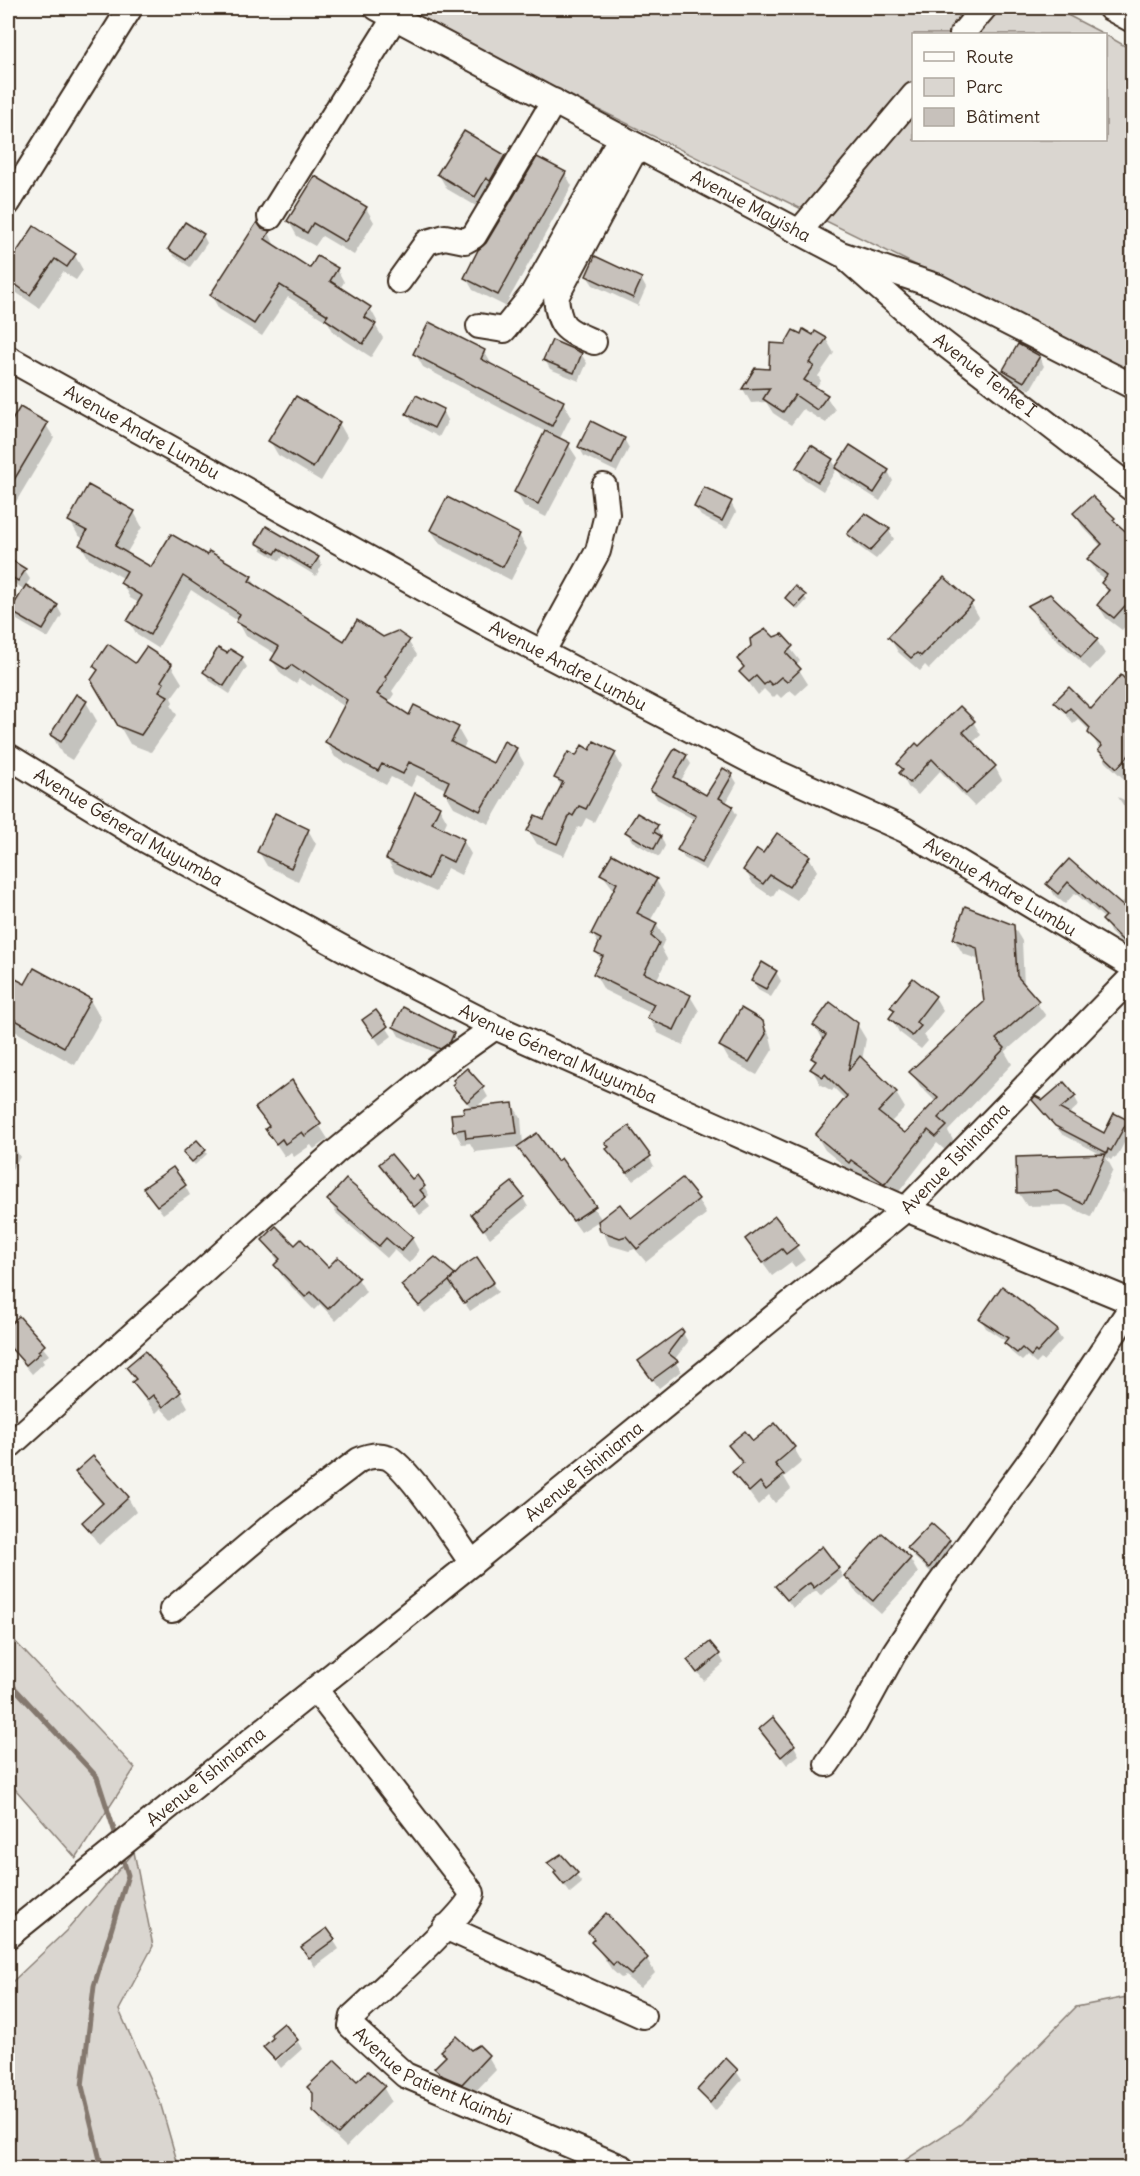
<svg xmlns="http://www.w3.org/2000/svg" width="1140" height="2176" viewBox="0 0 1140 2176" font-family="Delius,sans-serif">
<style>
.green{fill:#dad6d0;stroke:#8a8077;stroke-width:1.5}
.shadow{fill:#0003}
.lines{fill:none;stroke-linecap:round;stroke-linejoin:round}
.stream{stroke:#84786e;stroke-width:5}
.building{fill:#c7c1bb;stroke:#3b2a1e;stroke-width:1.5}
.minor-casing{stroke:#3b2a1e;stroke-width:28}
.minor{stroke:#fdfcf7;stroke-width:24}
.labels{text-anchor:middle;stroke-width:4.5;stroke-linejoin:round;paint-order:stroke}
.street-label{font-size:18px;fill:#3b2a1e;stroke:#fdfcf7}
</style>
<rect width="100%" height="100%" fill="#f5f4ee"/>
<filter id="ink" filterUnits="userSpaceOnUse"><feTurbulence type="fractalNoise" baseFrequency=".0167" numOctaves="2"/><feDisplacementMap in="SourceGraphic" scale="12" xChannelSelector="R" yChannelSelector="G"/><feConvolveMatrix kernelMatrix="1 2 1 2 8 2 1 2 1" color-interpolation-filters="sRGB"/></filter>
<g filter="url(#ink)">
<g class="green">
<path d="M392 8H1054L1104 34H914V140H1106V35L1132 50V376L936 275Z"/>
<path d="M8 1634 135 1768 76 1858 8 1781Z"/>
<path d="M134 1852 153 1946 119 2010 160 2102 179 2168H13L8 2154 11 1983 69 1928Z"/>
<path d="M1132 1996V2168H893L961 2124 1076 2007Z"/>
</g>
<g class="shadow">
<path d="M8 107 12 115 8 122Z"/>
<path d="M504 156 512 170 483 210 447 189 439 175Z"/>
<path d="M565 173 572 186 505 306 473 290 466 278Z"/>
<path d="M366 208 374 222 354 255 322 236 315 246 297 236 289 222Z"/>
<path d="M35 228 75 256 83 270 76 280 63 272 39 308 11 289 8 283V267Z"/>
<path d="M261 230 269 232 275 247 311 270 337 269 344 282 340 289 370 308 377 321 375 325 383 338 371 357 334 333 328 322 288 297 262 336 219 309 211 295Z"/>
<path d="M203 235 207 243 190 267 174 256 169 249Z"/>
<path d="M587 276 641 279 646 288 638 306 593 285Z"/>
<path d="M802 336 826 339 834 353 818 376 821 381 815 389 826 396 835 410 826 423 803 409 791 425 773 413 766 402 751 403 743 389 756 370H771L786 346Z"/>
<path d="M484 351 492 365 563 402 571 416 559 440 568 444 577 458 546 517 524 506 516 492 546 432 423 367 415 353Z"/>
<path d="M581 354 587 363 579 381 550 369 545 360Z"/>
<path d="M1039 357 1044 366 1030 390 1010 379 1005 370Z"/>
<path d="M20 409 46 425 54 438 8 515V430Z"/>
<path d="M443 411 448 420 439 437 413 423 407 414Z"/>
<path d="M339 423 347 437 321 481 278 455 270 441Z"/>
<path d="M624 439 629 448 617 472 584 456 579 447Z"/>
<path d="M1132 441V458L1127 448Z"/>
<path d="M851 447 888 471 893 481 880 501 842 477 837 468 823 491 803 478 798 469 832 460 837 468Z"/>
<path d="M731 503 736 512 727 529 701 516 695 507Z"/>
<path d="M134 512 142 527 126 554 151 569 207 557 251 577 258 589 344 643 383 638 408 641 417 655 392 691 394 694 388 703 409 717 458 729 466 743 462 750 494 765 516 749 524 763 489 824 454 807 445 792 447 790 417 775 411 787 391 777 386 785 335 757 326 742 345 707 312 684 311 686 299 679 296 684 281 674 272 660 276 654 246 636 238 621 191 590 158 648 137 635 129 621 139 603 130 598 122 583 125 579 89 559 81 545 84 539 78 535 70 521Z"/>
<path d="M1075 513 1114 519 1132 539V619L1122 630 1106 618 1098 605 1108 593 1103 583 1105 579 1096 572 1089 559 1101 546 1082 526Z"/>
<path d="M8 530 12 537 8 545Z"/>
<path d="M431 530 519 535 527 549 511 580 440 544Z"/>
<path d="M889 530 894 539 876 559 854 543 849 534Z"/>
<path d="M258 543 318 558 322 565 316 576 283 556 280 561 262 550Z"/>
<path d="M8 560 24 570 30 579 25 587 57 606 62 615 48 638 17 620 12 611 25 590 8 579Z"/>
<path d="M795 588 807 600 798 610 786 598Z"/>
<path d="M1050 596 1097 640 1105 654 1090 670 1037 621 1030 607Z"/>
<path d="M971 603 979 617 929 669 925 665 920 671 898 652 890 638Z"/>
<path d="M781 636 800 661 796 665 808 684 796 695 790 690 781 698 777 694 773 698 764 689 758 695 741 672 744 669 739 659Z"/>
<path d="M146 649 171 665 182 683 171 698 173 702 171 705 177 715 151 752 130 744 93 680 98 673 95 666 136 665Z"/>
<path d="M227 655 241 658 247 667 230 694 210 681 204 672Z"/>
<path d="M1122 677 1132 688V771L1124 779 1106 762 1090 731 1078 719 1073 723 1056 702 1091 711Z"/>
<path d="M86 702 97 721 72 760 62 754 52 735Z"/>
<path d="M973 722 981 735 972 743 995 767 1002 780 974 806 940 771 918 795 908 787 901 774 903 771 899 764 919 748Z"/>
<path d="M591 752 615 754 622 767 594 822 586 818 581 828 578 827 564 856 537 844 529 831 545 821 562 787 556 778 577 758Z"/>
<path d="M686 756 691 764 680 782 707 797 732 775 737 783 726 803 732 807 737 815 706 870 684 858 679 850 695 820 657 799 652 790Z"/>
<path d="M1118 797 1132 804V817L1125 808Z"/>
<path d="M439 807 447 821 443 830 463 840 471 854 461 875 447 868 436 892 395 873 387 859Z"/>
<path d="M657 826 665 846 659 857 632 841 627 832Z"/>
<path d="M308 830 316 844 298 881 267 866 259 852Z"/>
<path d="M763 855 809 857 817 871 797 900 778 888 772 897 753 884 745 870Z"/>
<path d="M1069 861 1120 905 1132 893V954L1110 932 1105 919 1075 893 1065 904 1055 896 1048 884Z"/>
<path d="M602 874 656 880 665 895 650 921 656 924 665 939 661 948 667 959 656 981 690 996 699 1011 683 1045 658 1033 649 1018 651 1013 604 990 595 974 602 961 596 952 599 946 593 934 615 891Z"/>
<path d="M1013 926 1022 941 1024 986 1046 1016 1005 1052 1012 1064 948 1131 954 1142 946 1151 937 1143 894 1198 860 1174 858 1177 825 1150 816 1135 846 1100 834 1088 832 1091 820 1084 812 1069 816 1063 813 1058 823 1040 815 1025 857 1024 866 1039 862 1060 896 1093 905 1108 890 1123 905 1135 936 1102 920 1086 911 1072 985 1002 980 960 963 954 954 939Z"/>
<path d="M776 972 781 981 771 997 758 990 753 981Z"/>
<path d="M16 981 26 986 90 1000 101 1019 75 1065 11 1029 8 1023V997Z"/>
<path d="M935 997 943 1011 924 1035 928 1041 921 1049 899 1032 891 1018 895 1012 892 1007Z"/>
<path d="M376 1012 392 1036 380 1045 369 1029Z"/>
<path d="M762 1022 770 1036 773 1049 757 1075 729 1060 721 1046Z"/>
<path d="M394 1027 453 1035 458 1044 445 1057 399 1036Z"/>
<path d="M292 1082 328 1139 314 1149 311 1145 294 1157 291 1152 285 1157 267 1130 269 1128 257 1108Z"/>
<path d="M454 1085 483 1088 488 1097 474 1109 512 1104 521 1118 523 1145 557 1163 561 1160 602 1220 631 1221 698 1200 706 1214 646 1262 635 1249 629 1251 609 1245 599 1221 581 1232 519 1147 475 1152 470 1143 462 1144 454 1130 472 1109Z"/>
<path d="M1074 1096 1079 1105 1068 1115 1105 1135 1115 1115 1129 1122 1132 1115V1136L1129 1134 1116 1158 1113 1157 1111 1160 1106 1157 1113 1170 1091 1217 1066 1205 1027 1206 1018 1192 1104 1156 1062 1134 1034 1100 1043 1102Z"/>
<path d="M8 1143 15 1148 20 1157 8 1175Z"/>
<path d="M608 1149 649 1157 654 1166 633 1181Z"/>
<path d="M205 1150 207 1154 195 1165 187 1156Z"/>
<path d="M381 1164 424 1186 429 1195 425 1199 430 1207 420 1215Z"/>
<path d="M1132 1170V1205L1122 1191Z"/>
<path d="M185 1186 190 1195 163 1214 150 1197Z"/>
<path d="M523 1198 528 1207 490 1238 473 1215Z"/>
<path d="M329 1200 412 1238 419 1251 409 1263 394 1250 387 1258 336 1213Z"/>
<path d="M775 1218 805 1260 795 1267 791 1262 772 1276 746 1240Z"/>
<path d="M263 1240 295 1247 328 1269 338 1259 358 1279 366 1292 336 1321 320 1304 314 1310 283 1278 276 1265 279 1262Z"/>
<path d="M476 1259 498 1292 470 1311 455 1288 425 1313 403 1285 455 1277Z"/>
<path d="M19 1318 49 1355 42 1360 44 1363 32 1374 8 1345V1328Z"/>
<path d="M981 1319 1056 1331 1062 1340 1043 1361 1041 1359 1036 1364 1027 1356 1022 1361 1011 1352 1007 1342 986 1328Z"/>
<path d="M683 1333 688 1342 674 1360 681 1371 659 1388 646 1370Z"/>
<path d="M128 1367 180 1393 188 1407 172 1420 161 1408 156 1413 142 1396Z"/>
<path d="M753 1443 794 1448 802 1462 784 1477 791 1489 775 1503 769 1495 758 1505 734 1472 742 1465 730 1446Z"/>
<path d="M93 1458 128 1498 136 1512 99 1545 83 1522 102 1505 77 1472Z"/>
<path d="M949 1541 954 1550 935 1576 914 1557 909 1548Z"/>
<path d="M910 1559 918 1573 881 1614 854 1590 846 1576Z"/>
<path d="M838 1568 843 1577 820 1596 817 1591 811 1594 793 1608 777 1586Z"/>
<path d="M719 1654 724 1663 704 1681 689 1661Z"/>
<path d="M761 1729 794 1746 799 1755 787 1765Z"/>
<path d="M561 1856 582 1883 570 1893 549 1864Z"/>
<path d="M606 1915 647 1959 655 1973 640 1988 625 1976 621 1978 612 1970 593 1942Z"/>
<path d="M327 1930 339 1949 315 1967 303 1948Z"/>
<path d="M298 2042 302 2049 281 2068 276 2061Z"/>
<path d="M442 2051 488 2056 496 2070 470 2097 444 2082 436 2068 446 2058Z"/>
<path d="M736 2071 742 2080 715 2111 698 2090Z"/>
<path d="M358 2083 383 2087 391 2101 346 2147 323 2125 315 2110V2096L309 2087Z"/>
</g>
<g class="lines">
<g class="stream">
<path d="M8 1681 97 1777 117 1839"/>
<path d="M102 2168 82 2086 94 1986 128 1875 121 1853"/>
</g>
</g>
<g class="building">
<path d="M464 131 505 155 490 181 486 178 475 197 437 174Z"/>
<path d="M537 157 566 172 498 295 464 278 478 250 486 243Z"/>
<path d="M315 176 367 207 345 242 313 223 307 233 287 221Z"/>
<path d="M185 222 204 234 186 260 168 249Z"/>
<path d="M257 222 262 229 270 231 265 239 310 268 317 256 338 268 330 281 371 307 364 317 376 324 363 344 325 319 328 315 280 285 254 324 210 295Z"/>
<path d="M34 226 76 254 67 267 55 259 30 295 8 279V265Z"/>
<path d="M595 256 642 278 633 298 586 276Z"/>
<path d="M429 322 485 350 481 359 564 401 552 426 413 354Z"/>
<path d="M803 329 813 335 815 331 827 338 809 363 814 366 804 380 828 395 817 410 795 395 783 412 763 399 770 388 742 389 755 368 769 369 770 343 785 344 793 330 801 334Z"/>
<path d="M552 340 582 353 574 373 543 360Z"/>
<path d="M1018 344 1040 356 1024 382 1003 370Z"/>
<path d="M416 395 444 409 434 428 406 414Z"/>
<path d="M296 396 340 422 313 468 268 441Z"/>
<path d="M20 407 48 423 8 490V427Z"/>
<path d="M591 421 625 438 612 464 578 447Z"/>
<path d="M545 431 570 443 538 504 514 492Z"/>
<path d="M811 445 833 459 818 482 796 468Z"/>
<path d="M850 445 889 470 874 493 835 468Z"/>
<path d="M88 485 135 511 115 546 151 567 171 534 207 555 209 551 252 576 249 581 344 641 357 620 383 637 397 631 410 640 385 677 387 679 377 694 409 715 414 705 459 727 451 742 493 763 504 741 517 748 480 811 444 792 449 781 409 762 403 774 382 764 378 771 325 742 347 700 304 671 303 673 291 665 287 670 271 660 279 647 236 622 240 614 183 576 150 635 127 621 142 596 120 583 127 571 79 545 87 531 68 521Z"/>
<path d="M704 487 732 501 722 521 694 507Z"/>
<path d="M1092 496 1115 518 1113 520 1132 537V598L1114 618 1097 605 1109 590 1101 583 1107 575 1087 559 1102 544 1073 513Z"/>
<path d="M447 497 520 534 503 567 430 530Z"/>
<path d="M865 513 890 529 870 551 847 534Z"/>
<path d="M266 526 319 557 311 569 278 549 275 554 256 543Z"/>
<path d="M8 558 26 569 18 581 8 575Z"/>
<path d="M944 577 973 602 921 656 917 653 911 658 888 637Z"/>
<path d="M26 585 58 605 43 630 10 611Z"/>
<path d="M795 586 806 595 795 607 785 598Z"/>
<path d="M1050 594 1098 639 1081 657 1027 606Z"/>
<path d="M766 629 774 637 782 634 793 646 786 653 801 669 787 682 781 677 772 685 768 681 764 685 756 676 749 682 739 672 744 667 737 659 751 646 750 639Z"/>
<path d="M108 644 135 663 146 647 172 664 161 681 164 683 159 691 168 696 141 735 118 726 91 680 98 670 93 666Z"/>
<path d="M218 648 227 653 230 649 243 657 224 686 203 672Z"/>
<path d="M1121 675 1132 686V752L1117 768 1098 750 1102 746 1088 733 1090 728 1070 708 1066 712 1054 702 1069 687 1091 709Z"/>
<path d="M76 694 87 701 61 742 50 735Z"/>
<path d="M960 706 975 721 963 732 996 766 966 794 932 759 910 783 899 773 903 769 897 764 916 743 919 746Z"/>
<path d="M594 741 616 752 586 809 579 806 573 816 570 814 557 844 527 831 535 815 544 819 563 782 554 778 568 752 576 756 582 745 590 750Z"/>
<path d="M675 748 687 755 674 777 706 795 723 768 733 774 719 798 733 806 701 863 677 850 696 816 650 790Z"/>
<path d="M415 793 440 806 432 823 464 839 453 862 439 855 428 879 386 859Z"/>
<path d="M275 813 309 829 291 868 257 852Z"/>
<path d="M637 813 658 825 654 832 661 836 654 849 625 832Z"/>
<path d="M777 833 810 856 789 887 770 875 763 884 743 870 757 849 763 853Z"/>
<path d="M612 854 657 879 637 913 657 923 651 936 659 943 644 973 691 995 674 1030 647 1018 654 1004 593 974 603 956 595 952 601 939 591 934 617 883 600 874Z"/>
<path d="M1069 859 1125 908 1132 900V950L1102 920 1106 916 1068 882 1058 894 1046 884Z"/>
<path d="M965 906 1014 925 1017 976 1039 1001 996 1039 1005 1048 938 1118 947 1126 936 1137 928 1130 885 1184 851 1160 849 1163 815 1135 847 1096 825 1074 823 1077 810 1069 816 1061 811 1058 826 1035 813 1025 830 1002 858 1023 848 1071 860 1056 897 1092 878 1112 905 1133 938 1098 909 1072 984 1002 977 948 953 939Z"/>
<path d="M762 962 777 971 766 989 751 981Z"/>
<path d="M34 968 91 999 64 1047 8 1016V994L16 979 25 984Z"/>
<path d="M913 978 936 996 916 1022 921 1026 912 1036 889 1018 895 1010 890 1007Z"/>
<path d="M403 1007 454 1033 450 1042 440 1049 393 1027Z"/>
<path d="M741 1008 763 1021 766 1034 749 1062 719 1046Z"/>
<path d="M376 1010 388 1026 374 1037 362 1020Z"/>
<path d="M467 1068 484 1087 467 1102 452 1085 455 1082 453 1080Z"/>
<path d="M292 1080 321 1124 305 1136 302 1132 285 1144 282 1139 276 1144 265 1129 269 1126 255 1108Z"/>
<path d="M1064 1082 1076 1096 1060 1109 1104 1133 1114 1113 1128 1120 1111 1151 1108 1149 1107 1153 1055 1126 1032 1100 1035 1096 1043 1100Z"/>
<path d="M513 1103 517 1133 466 1138 465 1129 453 1131 451 1114 464 1113 463 1108Z"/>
<path d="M629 1126 651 1156 627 1173 606 1149 609 1147 605 1143Z"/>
<path d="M537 1133 557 1161 561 1158 596 1206 573 1221 517 1147Z"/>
<path d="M197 1140 206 1150 192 1162 183 1152Z"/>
<path d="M391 1154 412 1179 417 1175 425 1186 420 1190 426 1197 414 1207 379 1164Z"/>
<path d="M1106 1154 1083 1204 1057 1191 1017 1193 1016 1157Z"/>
<path d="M173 1167 186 1185 157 1206 143 1188Z"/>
<path d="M682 1178 699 1199 637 1249 626 1236 620 1238 600 1231 598 1221 620 1204 631 1218Z"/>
<path d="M346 1179 413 1237 401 1251 386 1238 379 1246 327 1200Z"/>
<path d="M512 1182 524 1197 483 1230 471 1214Z"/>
<path d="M775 1216 798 1245 786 1254 782 1249 763 1263 745 1239Z"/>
<path d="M276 1226 295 1245 301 1239 328 1267 338 1257 359 1278 328 1309 311 1292 305 1297 274 1265 280 1259 262 1240Z"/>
<path d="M435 1257 456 1275 419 1306 401 1285Z"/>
<path d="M477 1257 494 1282 464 1303 449 1281 462 1267Z"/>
<path d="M1002 1286 1058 1330 1037 1353 1035 1351 1031 1356 1022 1348 1017 1353 1004 1343 1008 1338 979 1319Z"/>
<path d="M19 1316 45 1345 38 1351 40 1353 26 1365 8 1345V1326Z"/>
<path d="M682 1329 684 1332 668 1353 678 1361 652 1380 638 1361Z"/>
<path d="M145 1351 181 1392 163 1407 153 1395 147 1400 132 1382 136 1379 126 1367Z"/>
<path d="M775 1423 795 1447 775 1464 784 1475 766 1490 760 1482 749 1492 732 1472 743 1463 728 1445 745 1431 753 1441Z"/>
<path d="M93 1456 129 1497 91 1532 82 1522 103 1503 75 1472Z"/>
<path d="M931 1523 950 1540 929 1568 907 1548Z"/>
<path d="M882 1533 911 1558 873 1601 844 1576Z"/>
<path d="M822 1546 839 1568 814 1588 810 1583 806 1585 787 1600 775 1586Z"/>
<path d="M710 1642 720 1654 697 1673 687 1660Z"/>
<path d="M773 1717 795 1745 781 1757 759 1729Z"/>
<path d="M561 1854 578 1873 564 1885 554 1873 556 1871 547 1863Z"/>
<path d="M606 1913 648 1958 631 1975 616 1962 613 1965 591 1942 594 1939 588 1932Z"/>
<path d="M327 1928 335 1939 309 1958 301 1947Z"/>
<path d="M284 2023 298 2040 275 2060 263 2047 273 2038 271 2034Z"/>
<path d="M456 2036 471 2050 479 2045 489 2055 462 2084 443 2076 434 2068 446 2056 440 2051Z"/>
<path d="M726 2058 738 2070 710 2103 697 2090Z"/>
<path d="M335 2060 357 2081 368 2071 385 2086 338 2134 313 2111V2093L307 2087Z"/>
</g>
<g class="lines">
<g class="minor-casing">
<g id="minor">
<path id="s1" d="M377 8 841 254 936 286 1132 386"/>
<path d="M1110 8 1132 20"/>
<path d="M962 34 984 8"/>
<path d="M8 203 130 8"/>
<path d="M270 217 395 17"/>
<path d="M799 232 914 95"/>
<path id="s2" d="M850 262 933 335 1132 489"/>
<path d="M399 281 427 242 445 237 465 241 474 236 554 101"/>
<path d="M479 326 504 330 532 295 621 137"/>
<path d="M594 342C566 330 559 329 556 297L637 146"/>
<path id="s3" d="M8 358 489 625 751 761 905 830 1132 966"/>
<path d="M542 653 598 551 607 514 604 486"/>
<path id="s4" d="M8 756 147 841 370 963 495 1027 906 1209 1132 1302"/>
<path d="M8 1447 334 1153 443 1064 495 1027"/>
<path d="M172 1610 269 1528 359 1460C368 1456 377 1454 387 1457 407 1465 457 1542 472 1563"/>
<path id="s5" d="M315 1689 472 1893C470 1912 373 1997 353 2016L351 2026 405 2075 623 2168"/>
<path d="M827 1764 855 1724 894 1653 938 1586 1034 1455 1132 1306"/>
<path d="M445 1927 643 2016"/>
<path id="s6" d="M8 1936 472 1563 906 1209 1132 977"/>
</g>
</g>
<use href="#minor" class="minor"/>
</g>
</g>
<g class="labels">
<g class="street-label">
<text dy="6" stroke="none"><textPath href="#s1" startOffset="423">Avenue Mayisha</textPath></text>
<text dy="6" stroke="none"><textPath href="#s2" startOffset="176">Avenue Tenke I</textPath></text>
<text dy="6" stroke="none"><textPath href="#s3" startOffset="153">Avenue Andre Lumbu</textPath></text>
<text dy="6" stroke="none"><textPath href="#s3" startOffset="639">Avenue Andre Lumbu</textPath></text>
<text dy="6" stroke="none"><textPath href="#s4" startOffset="140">Avenue Géneral Muyumba</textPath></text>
<text dy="6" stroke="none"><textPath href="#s3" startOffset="1125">Avenue Andre Lumbu</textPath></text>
<text dy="6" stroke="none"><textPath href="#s4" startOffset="626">Avenue Géneral Muyumba</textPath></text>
<text dy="6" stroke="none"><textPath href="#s6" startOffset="1226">Avenue Tshiniama</textPath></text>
<text dy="6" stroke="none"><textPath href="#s6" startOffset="740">Avenue Tshiniama</textPath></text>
<text dy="6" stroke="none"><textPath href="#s6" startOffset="254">Avenue Tshiniama</textPath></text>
<text dy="6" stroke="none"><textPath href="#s5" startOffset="537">Avenue Patient Kaimbi</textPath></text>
</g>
</g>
<rect width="1140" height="2176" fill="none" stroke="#fdfcf7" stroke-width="30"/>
<rect x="15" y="15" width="1110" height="2146" fill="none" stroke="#3b2a1e" stroke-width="2" filter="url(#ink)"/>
<rect x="912" y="33" width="195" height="108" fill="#fdfcf7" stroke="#afa8a0" stroke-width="1.5"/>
<rect x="924" y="52" width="30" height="9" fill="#fdfcf7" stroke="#afa8a0" stroke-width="1.5"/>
<text x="966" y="63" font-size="18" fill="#3b2a1e">Route</text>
<rect x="924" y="78" width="30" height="18" fill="#dad6d0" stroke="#afa8a0" stroke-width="1.5"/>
<text x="966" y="93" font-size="18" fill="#3b2a1e">Parc</text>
<rect x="924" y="108" width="30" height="18" fill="#c7c1bb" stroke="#afa8a0" stroke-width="1.5"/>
<text x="966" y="123" font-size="18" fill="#3b2a1e">Bâtiment</text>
</svg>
